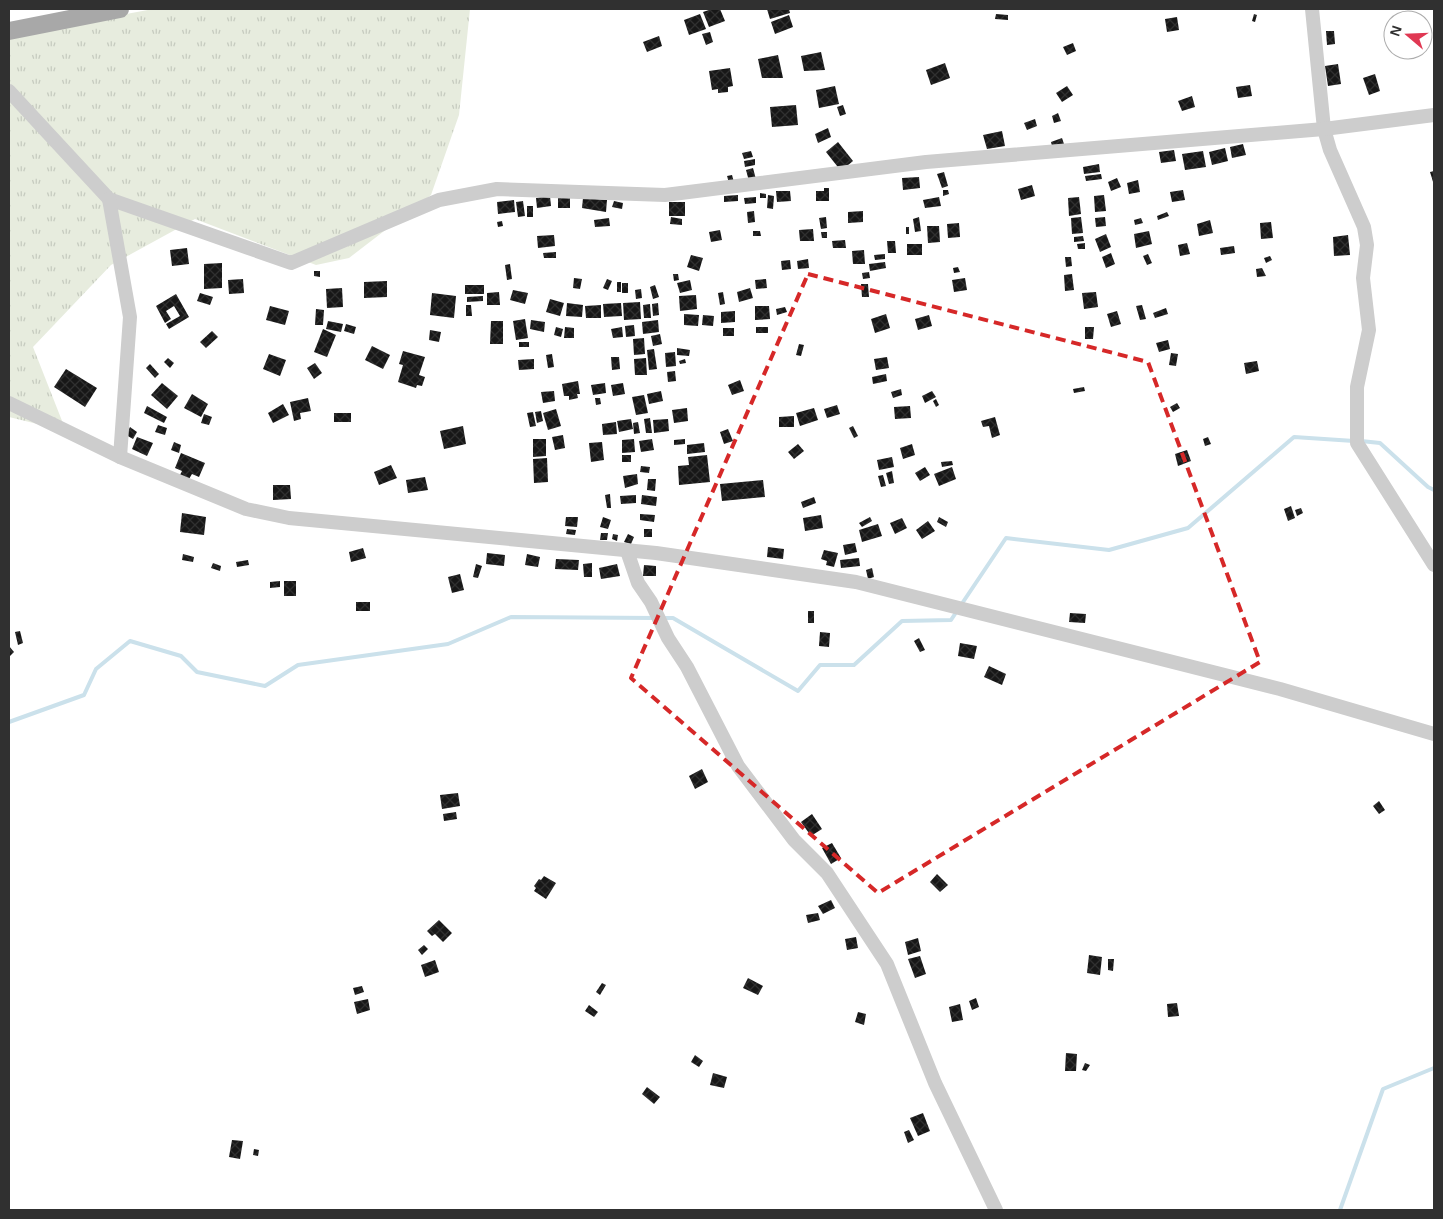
<svg xmlns="http://www.w3.org/2000/svg" width="1443" height="1219" viewBox="0 0 1443 1219" font-family="Arial,sans-serif">
<style>
.grass{fill:url(#grass-tufts)}
.lines{fill:none;stroke-linecap:round;stroke-linejoin:round}
.stream{stroke:#cbe1eb;stroke-width:4}
.building{fill:url(#building-cross-hatch)}
.minor{stroke:#cdcdcd;stroke-width:14}
.major{stroke:#a8a8a8;stroke-width:18}
.marked{fill:none;stroke:#d62828;stroke-width:4;stroke-dasharray:10 6;stroke-linejoin:round}
</style>
<defs>
<pattern id="grass-tufts" width="24" height="20" patternUnits="userSpaceOnUse" patternTransform="scale(1.25)"><rect width="24" height="20" fill="#e7ecde"/><path d="M3 7l-1-3M5 7V3M7 7l1-3M15 17l-1-3M17 17v-4M19 17l1-3" fill="none" stroke="#c6cbbf"/></pattern>
<pattern id="building-cross-hatch" width="8" height="8" patternUnits="userSpaceOnUse" patternTransform="scale(1.25)"><rect width="8" height="8" fill="#171717"/><path d="M0 0l8 8M0 8l8-8" fill="none" stroke="#303030"/></pattern>
</defs>
<rect width="100%" height="100%" fill="#fff"/>
<path class="grass" d="M153 9H470L459 115 431 195 349 258 316 265 195 219 111 265 33 347 66 431 9 417V36Z"/>
<g class="lines">
<g class="stream">
<path d="M1361 441 1380 443 1428 487 1434 490"/>
<path d="M961 605 1006 538 1109 550 1188 528 1294 437 1354 441"/>
<path d="M663 618H673L798 691 820 665H854L902 621 951 620 957 611"/>
<path d="M9 722 84 695 96 669 130 641 181 656 197 672 265 686 298 665 448 644 511 617 656 618"/>
<path d="M1340 1210 1383 1089 1434 1068"/>
</g>
</g>
<g class="building">
<path d="M712 9H720L725 21 709 27 703 12Z"/>
<path d="M767 9H789L790 13 770 19Z"/>
<path d="M700 14 706 29 689 35 684 20Z"/>
<path d="M996 14 1008 15V20L995 19Z"/>
<path d="M1254 14 1257 15 1255 22 1252 21Z"/>
<path d="M789 15 793 27 775 34 771 22Z"/>
<path d="M1177 17 1179 30 1167 32 1165 19Z"/>
<path d="M1326 31H1334L1335 44 1327 45Z"/>
<path d="M710 32 713 42 706 45 702 34Z"/>
<path d="M659 36 662 46 647 52 643 42Z"/>
<path d="M1073 43 1076 51 1067 55 1063 47Z"/>
<path d="M821 52 825 70 804 71 801 56Z"/>
<path d="M778 55 783 78H762L758 59Z"/>
<path d="M945 63 950 78 931 85 926 70Z"/>
<path d="M1338 64 1341 84 1328 86 1325 66Z"/>
<path d="M730 68 733 86 728 87V92L718 93V89L712 90 709 71Z"/>
<path d="M1375 74 1380 91 1369 95 1363 78Z"/>
<path d="M1250 85 1252 96 1238 98 1236 87Z"/>
<path d="M835 86 839 104 819 108 816 90Z"/>
<path d="M1067 86 1073 95 1062 102 1056 93Z"/>
<path d="M1192 96 1195 107 1182 111 1178 101Z"/>
<path d="M796 105 798 125 772 127 770 107Z"/>
<path d="M843 105 846 114 840 116 837 107Z"/>
<path d="M1058 113 1061 121 1054 123 1052 116Z"/>
<path d="M1035 119 1037 126 1027 130 1024 123Z"/>
<path d="M828 128 831 137 818 143 815 134Z"/>
<path d="M1002 131 1005 146 987 149 983 135Z"/>
<path d="M1062 138 1065 147 1053 150 1051 142Z"/>
<path d="M838 142 853 161 841 171 826 152Z"/>
<path d="M1243 144 1246 155 1232 158 1230 147Z"/>
<path d="M1225 148 1228 161 1212 165 1209 152Z"/>
<path d="M1174 150 1176 161 1161 163 1159 152Z"/>
<path d="M751 151 753 157 744 159 742 153Z"/>
<path d="M1203 151 1206 167 1185 170 1182 154Z"/>
<path d="M755 159V165L745 167 744 161Z"/>
<path d="M1099 164 1100 172 1084 174 1083 167Z"/>
<path d="M753 168 757 183 750 185 746 170Z"/>
<path d="M1434 171V185L1430 172Z"/>
<path d="M944 172 948 186 942 188 937 174Z"/>
<path d="M1101 174 1102 179 1086 181 1085 176Z"/>
<path d="M732 175 734 182 729 183 727 176Z"/>
<path d="M919 177 920 188 903 190 902 178Z"/>
<path d="M1117 178 1121 187 1111 191 1108 182Z"/>
<path d="M1138 180 1140 192 1129 194 1127 183Z"/>
<path d="M1032 185 1035 196 1021 200 1018 189Z"/>
<path d="M824 188H829V201H816V191H824Z"/>
<path d="M943 190H948L949 194 943 196Z"/>
<path d="M1183 190 1185 200 1172 202 1170 192Z"/>
<path d="M776 191H790L791 201 777 202Z"/>
<path d="M760 193 766 194V198H760Z"/>
<path d="M738 195V201L724 202V196Z"/>
<path d="M768 195 774 196 773 209 767 208Z"/>
<path d="M1104 195 1106 211 1095 212 1094 196Z"/>
<path d="M550 196 551 206 537 208 536 198Z"/>
<path d="M756 197V203L745 204 744 198Z"/>
<path d="M939 197 941 206 925 208 923 200Z"/>
<path d="M1079 197 1081 214 1069 216 1068 198Z"/>
<rect x="558" y="198" width="12" height="10"/>
<path d="M583 198 607 200 606 212 582 208Z"/>
<path d="M514 200 515 212 498 214 497 202Z"/>
<path d="M523 201 525 216 518 217 516 202Z"/>
<path d="M614 201 623 203 622 209 612 207Z"/>
<rect x="669" y="202" width="16" height="14"/>
<rect x="527" y="206" width="6" height="11"/>
<path d="M754 211 755 222 748 223 747 212Z"/>
<path d="M863 211V222L848 223V212Z"/>
<path d="M1167 212 1169 216 1158 220 1157 216Z"/>
<path d="M671 217 682 219V225L670 224Z"/>
<path d="M826 217 827 228 821 229 819 218Z"/>
<path d="M919 217 921 231 915 232 913 219Z"/>
<path d="M1081 217 1083 233 1072 234 1071 218Z"/>
<path d="M1105 217 1106 226 1096 227 1095 218Z"/>
<path d="M609 218 610 226 595 227 594 220Z"/>
<path d="M1141 218 1143 223 1135 225 1134 220Z"/>
<path d="M1210 220 1213 233 1199 236 1197 224Z"/>
<path d="M502 221 503 226 498 227 497 222Z"/>
<path d="M1271 222 1273 238 1261 239 1260 223Z"/>
<path d="M959 223 960 237 948 238 947 224Z"/>
<path d="M927 226H939L940 242 928 243Z"/>
<rect x="906" y="227" width="3" height="7"/>
<path d="M813 229 814 241H800L799 230Z"/>
<path d="M720 230 722 240 711 242 709 232Z"/>
<path d="M753 231H760L761 236H753Z"/>
<path d="M1149 231 1152 244 1136 248 1134 234Z"/>
<path d="M821 232H827V238H822Z"/>
<path d="M1106 234 1111 247 1100 252 1095 239Z"/>
<path d="M554 235 555 246 538 248 537 236Z"/>
<path d="M1348 235 1350 255 1334 256 1333 237Z"/>
<path d="M1083 236 1084 241 1074 242V237Z"/>
<path d="M845 240 846 248H833L832 241Z"/>
<path d="M887 241H895L896 253H888Z"/>
<path d="M1085 243V249H1078L1077 244Z"/>
<path d="M1187 243 1190 254 1180 256 1178 245Z"/>
<rect x="907" y="244" width="15" height="11"/>
<path d="M1234 246 1235 253 1221 255 1220 248Z"/>
<path d="M187 248 189 264 172 266 170 250Z"/>
<path d="M864 250 865 264H853L852 251Z"/>
<path d="M556 252V258H544L543 253Z"/>
<path d="M1111 253 1115 264 1106 268 1102 257Z"/>
<path d="M885 254V259L875 260 874 255Z"/>
<path d="M1148 254 1152 263 1147 265 1143 256Z"/>
<path d="M691 255 703 258 699 271 687 267Z"/>
<path d="M1270 256 1272 260 1266 263 1264 258Z"/>
<path d="M1065 257H1071L1072 266 1066 267Z"/>
<path d="M808 259 809 268 798 269 797 261Z"/>
<path d="M790 260 791 269 782 270 781 261Z"/>
<path d="M885 262 886 268 870 271 869 264Z"/>
<path d="M222 263V288L204 289V264Z"/>
<path d="M510 264 512 279 507 280 505 265Z"/>
<path d="M958 267 960 272 954 273 953 268Z"/>
<path d="M1262 268 1266 276 1257 277 1256 269Z"/>
<path d="M314 271H320V277L314 276Z"/>
<path d="M869 272 870 278 863 279 862 273Z"/>
<path d="M673 274H678L679 280 674 281Z"/>
<path d="M1072 274 1074 290 1065 291 1064 275Z"/>
<path d="M574 278 582 279 580 289 573 288Z"/>
<path d="M965 278 967 290 954 292 952 280Z"/>
<path d="M243 279 244 293 229 294 228 280Z"/>
<path d="M607 279 612 281 608 290 603 288Z"/>
<path d="M766 279 767 288 756 289 755 280Z"/>
<path d="M690 280 692 290 680 293 677 283Z"/>
<path d="M387 281V297L364 298V282Z"/>
<rect x="617" y="282" width="4" height="10"/>
<rect x="622" y="283" width="6" height="10"/>
<path d="M861 284H868L869 297H862Z"/>
<rect x="465" y="285" width="19" height="9"/>
<path d="M655 285 659 297 653 299 650 287Z"/>
<path d="M342 288 343 307 327 308 326 289Z"/>
<path d="M750 288 753 298 739 302 737 292Z"/>
<path d="M641 289 642 298 636 299 635 290Z"/>
<path d="M513 290 528 293 525 304 510 300Z"/>
<path d="M499 292 500 305H487V293Z"/>
<path d="M723 292 725 304 720 305 718 293Z"/>
<path d="M1096 292 1098 307 1084 309 1082 293Z"/>
<path d="M200 293 213 297 210 305 197 301Z"/>
<path d="M432 293 456 296 454 318 430 315Z"/>
<path d="M176 294 189 317 169 329 166 324 180 316 174 306 166 311 171 319 165 323 156 306Z"/>
<path d="M696 295 697 309 680 311 679 296Z"/>
<path d="M483 296V301L467 302V297Z"/>
<path d="M550 299 564 303 560 316 546 312Z"/>
<path d="M640 302 641 319 624 320 623 303Z"/>
<path d="M567 303 583 305 582 317 566 316Z"/>
<path d="M621 303 622 316 604 317 603 304Z"/>
<path d="M658 303 659 315 653 316 652 304Z"/>
<path d="M650 304 651 318H644L643 305Z"/>
<path d="M466 305H471L472 316H466Z"/>
<path d="M601 305V318H586L585 306Z"/>
<path d="M1142 305 1146 319 1140 320 1136 306Z"/>
<path d="M270 306 289 311 285 325 266 320Z"/>
<path d="M755 306H769L770 319 755 320Z"/>
<path d="M785 307 787 312 777 315 776 309Z"/>
<path d="M1166 308 1168 314 1155 318 1153 313Z"/>
<path d="M316 309 324 310 323 325H315Z"/>
<path d="M735 311V322L721 323V312Z"/>
<path d="M1117 311 1121 324 1111 327 1107 314Z"/>
<path d="M684 314 699 315 698 326 684 325Z"/>
<path d="M886 314 890 328 875 333 871 319Z"/>
<path d="M703 315 714 316 713 326 702 325Z"/>
<path d="M929 315 932 326 918 330 915 319Z"/>
<path d="M525 319 528 338 516 340 513 321Z"/>
<path d="M531 320 545 322 544 332 530 329Z"/>
<path d="M658 320 659 332 643 334 642 322Z"/>
<path d="M328 321 343 324 341 332 326 329Z"/>
<path d="M491 321H503V344H490Z"/>
<path d="M346 324 356 327 354 334 344 331Z"/>
<path d="M634 325 635 336 626 337 625 326Z"/>
<path d="M556 327 563 329 561 337 554 335Z"/>
<path d="M565 327 574 328V338H564Z"/>
<path d="M622 327 623 337 613 338 611 329Z"/>
<rect x="756" y="327" width="12" height="6"/>
<path d="M1085 327H1094L1093 339H1085Z"/>
<rect x="723" y="328" width="11" height="8"/>
<path d="M323 329 336 335 327 357 314 352Z"/>
<path d="M430 330 441 332 439 342 429 340Z"/>
<path d="M212 331 218 337 206 348 200 342Z"/>
<path d="M660 334 662 344 653 346 651 336Z"/>
<path d="M644 338 645 354 634 355 633 339Z"/>
<path d="M1168 340 1170 349 1159 352 1156 343Z"/>
<rect x="519" y="342" width="10" height="5"/>
<path d="M799 344 804 345 801 356 796 355Z"/>
<path d="M372 346 390 355 383 369 365 360Z"/>
<path d="M677 348 690 350 689 356 677 355Z"/>
<path d="M654 349 657 369 649 370 647 350Z"/>
<path d="M403 351 425 357 419 375 425 377 422 386 417 385 416 388 398 382 403 365 399 364Z"/>
<path d="M675 352 676 366 666 367 665 353Z"/>
<path d="M1171 353 1178 354 1176 366 1169 365Z"/>
<path d="M269 354 286 360 280 376 263 369Z"/>
<path d="M552 354 554 367 548 368 546 355Z"/>
<path d="M611 357H619L620 369 612 370Z"/>
<path d="M887 357 889 368 876 370 874 359Z"/>
<path d="M168 358 174 363 170 368 164 362Z"/>
<path d="M646 358 647 375H635L634 359Z"/>
<path d="M534 359V369L519 370 518 360Z"/>
<path d="M685 359 686 363 680 364 679 361Z"/>
<path d="M1257 361 1259 371 1246 374 1244 363Z"/>
<path d="M315 363 322 373 314 379 307 368Z"/>
<path d="M150 364 159 374 155 378 146 368Z"/>
<path d="M66 369 97 388 85 407 54 387Z"/>
<path d="M675 371 676 381 668 382 667 372Z"/>
<path d="M886 374 887 381 873 384 872 377Z"/>
<path d="M740 380 744 391 732 395 728 385Z"/>
<path d="M578 381 580 394H577L578 398 569 400V396H564L562 384Z"/>
<path d="M162 383 178 396 167 409 151 395Z"/>
<path d="M605 383 606 393 593 395 591 385Z"/>
<path d="M623 383 625 394 613 396 611 385Z"/>
<path d="M1084 387 1085 391 1074 393 1073 389Z"/>
<path d="M901 389 902 395 893 398 891 392Z"/>
<path d="M554 391 555 401 543 403 541 392Z"/>
<path d="M661 391 663 401 649 404 647 394Z"/>
<path d="M932 391 936 397 925 403 922 396Z"/>
<path d="M192 394 208 404 201 417 184 408Z"/>
<path d="M644 395 648 413 636 415 632 397Z"/>
<path d="M308 398 311 411 300 413 301 419 294 421 290 402Z"/>
<path d="M595 398H600L601 404 596 405Z"/>
<path d="M936 399 939 405 936 407 933 401Z"/>
<path d="M1177 403 1180 408 1173 412 1170 407Z"/>
<path d="M283 404 289 415 273 423 268 413Z"/>
<path d="M837 405 840 414 827 418 824 409Z"/>
<path d="M147 406 167 417 164 423 144 413Z"/>
<path d="M910 406 911 418 895 419 894 407Z"/>
<path d="M687 408 688 421 674 423 672 410Z"/>
<path d="M814 408 818 420 800 426 796 413Z"/>
<path d="M556 409 561 426 548 430 543 413Z"/>
<path d="M541 411 543 421 537 423 535 412Z"/>
<path d="M533 412 536 426 530 427 527 413Z"/>
<rect x="334" y="413" width="17" height="9"/>
<path d="M204 414 212 417 209 425 201 423Z"/>
<path d="M794 416V427H779V417Z"/>
<path d="M995 417 1000 435 992 438 989 426 983 427 981 421Z"/>
<path d="M650 418 652 433H646L644 419Z"/>
<path d="M631 419 633 429 619 432 617 421Z"/>
<path d="M668 419 669 431 654 433 653 420Z"/>
<path d="M616 422 617 434 603 435 602 424Z"/>
<path d="M638 422 640 433 634 434 633 423Z"/>
<path d="M158 425 167 428 165 435 155 432Z"/>
<path d="M463 426 466 444 444 449 440 431Z"/>
<path d="M853 426 858 436 854 438 849 428Z"/>
<path d="M130 427 137 432 133 439 126 435Z"/>
<path d="M728 429 733 441 724 444 720 432Z"/>
<path d="M563 435 565 448 555 450 552 437Z"/>
<path d="M137 437 153 443 147 456 132 449Z"/>
<path d="M1208 437 1211 444 1205 446 1203 439Z"/>
<path d="M533 439H546V456L533 457Z"/>
<path d="M634 439 635 452 622 453V440Z"/>
<path d="M652 439 654 450 641 452 639 441Z"/>
<path d="M685 439V444L674 445V440Z"/>
<path d="M174 442 181 445 179 453 171 450Z"/>
<path d="M602 442 604 460 591 462 589 443Z"/>
<path d="M704 443 705 452 687 454V445Z"/>
<path d="M798 444 804 451 794 459 788 452Z"/>
<path d="M912 444 915 455 903 459 900 448Z"/>
<path d="M1187 450 1191 461 1178 466 1175 454Z"/>
<path d="M181 453 205 463 199 477 192 474 189 479 180 475 182 471 175 468Z"/>
<rect x="622" y="455" width="9" height="7"/>
<path d="M707 455 710 482 679 485 678 466 689 465 688 457Z"/>
<path d="M892 457 894 467 879 470 877 460Z"/>
<path d="M547 458 548 482 534 483 533 459Z"/>
<path d="M952 461 953 465 942 467 941 462Z"/>
<path d="M391 465 397 478 379 485 374 472Z"/>
<path d="M641 466 650 467 649 473 640 472Z"/>
<path d="M925 467 930 475 920 481 915 473Z"/>
<path d="M952 467 956 479 939 486 934 474Z"/>
<path d="M892 471 894 483 889 484 886 473Z"/>
<path d="M637 474 638 484 625 488 623 476Z"/>
<path d="M883 475 886 486 881 487 878 476Z"/>
<path d="M425 477 428 490 408 493 406 480Z"/>
<path d="M648 479H656L655 491 647 490Z"/>
<path d="M763 480 765 497 722 501 720 484Z"/>
<path d="M273 485H290L291 499 273 500Z"/>
<path d="M610 494 611 508H607L605 495Z"/>
<path d="M636 495V503L621 504 620 496Z"/>
<path d="M642 495 657 497 656 506 641 504Z"/>
<path d="M814 497 816 503 803 508 801 502Z"/>
<path d="M1291 506 1295 518 1288 521 1284 509Z"/>
<path d="M1301 508 1303 513 1297 516 1295 510Z"/>
<path d="M182 513 206 517 204 535 180 532Z"/>
<path d="M640 514 655 515 654 522 640 520Z"/>
<path d="M821 515 823 528 805 531 803 518Z"/>
<path d="M566 517H578L577 527 565 526Z"/>
<path d="M603 517 611 520 608 529 600 527Z"/>
<path d="M870 517 872 521 862 527 859 523Z"/>
<path d="M939 517 948 522 946 527 937 522Z"/>
<path d="M902 518 907 528 895 534 890 523Z"/>
<path d="M928 521 935 531 922 539 916 530Z"/>
<path d="M878 524 882 536 862 542 859 530Z"/>
<path d="M567 529 576 530 575 535 566 534Z"/>
<rect x="644" y="529" width="8" height="8"/>
<path d="M601 533H608L607 540H600Z"/>
<path d="M613 534 618 535 617 541 612 539Z"/>
<path d="M628 534 634 537 631 544 624 542Z"/>
<path d="M855 543 857 552 845 555 843 545Z"/>
<path d="M768 547 784 549 783 559 767 557Z"/>
<path d="M363 548 366 558 351 562 349 552Z"/>
<path d="M824 550 838 553 834 567 826 565 827 561 821 559Z"/>
<path d="M487 553 505 555 504 566 486 564Z"/>
<path d="M183 554 194 557 193 562 182 560Z"/>
<path d="M527 554 540 557 538 567 525 565Z"/>
<path d="M859 558 860 566 841 568 840 560Z"/>
<path d="M556 559 579 560 578 570 555 569Z"/>
<path d="M248 560 249 565 237 567 236 562Z"/>
<path d="M213 563 221 566 220 571 211 568Z"/>
<path d="M592 563V577H584L583 564Z"/>
<path d="M476 564 482 566 478 578 473 577Z"/>
<path d="M617 564 620 576 601 579 599 568Z"/>
<path d="M644 565 656 566V576H643Z"/>
<path d="M872 568 874 577 868 579 866 570Z"/>
<path d="M460 574 464 590 452 593 448 577Z"/>
<path d="M280 581V587L270 588V582Z"/>
<rect x="284" y="581" width="12" height="15"/>
<rect x="356" y="602" width="14" height="9"/>
<rect x="808" y="611" width="6" height="12"/>
<path d="M1070 613 1086 614 1085 623 1069 622Z"/>
<path d="M20 631 23 643 18 645 15 632Z"/>
<path d="M820 632 830 633 829 647 819 646Z"/>
<path d="M919 638 925 650 920 652 914 641Z"/>
<path d="M960 643 977 646 974 659 958 656Z"/>
<path d="M9 646 14 652 9 657Z"/>
<path d="M989 666 1006 674 1002 685 984 677Z"/>
<path d="M702 769 708 782 695 789 689 776Z"/>
<path d="M458 793 460 806 442 809 440 795Z"/>
<path d="M1379 801 1385 810 1379 814 1373 806Z"/>
<path d="M456 812 457 819 444 821 443 814Z"/>
<path d="M812 814 822 829 811 836 801 822Z"/>
<path d="M832 843 841 858 831 864 822 848Z"/>
<path d="M937 874 948 885 940 892 930 882Z"/>
<path d="M544 876 556 883 546 899 534 891 536 888 534 886 539 879 541 880Z"/>
<path d="M831 900 835 908 823 914 818 906Z"/>
<path d="M818 913 820 920 808 923 806 915Z"/>
<path d="M439 920 452 933 443 942 435 934 432 936 427 931Z"/>
<path d="M856 937 858 948 847 950 845 939Z"/>
<path d="M918 938 921 951 908 955 905 942Z"/>
<path d="M424 945 428 949 422 955 418 950Z"/>
<path d="M1089 955 1102 957 1100 975 1087 973Z"/>
<path d="M920 956 926 974 915 978 908 959Z"/>
<path d="M1108 959H1114L1113 971 1108 970Z"/>
<path d="M435 960 439 972 425 977 421 965Z"/>
<path d="M748 978 763 986 758 995 743 988Z"/>
<path d="M602 983 606 985 600 995 596 992Z"/>
<path d="M362 986 364 992 355 995 353 988Z"/>
<path d="M976 998 979 1007 972 1010 969 1001Z"/>
<path d="M368 999 370 1010 357 1014 354 1002Z"/>
<path d="M1177 1003 1179 1016 1168 1017 1167 1004Z"/>
<path d="M960 1004 963 1020 952 1022 949 1007Z"/>
<path d="M589 1005 598 1012 594 1017 585 1011Z"/>
<path d="M858 1012 866 1014 864 1025 855 1022Z"/>
<path d="M1066 1053 1077 1054 1076 1071H1065Z"/>
<path d="M695 1055 703 1061 699 1067 691 1062Z"/>
<path d="M1085 1063 1090 1065 1086 1071 1082 1070Z"/>
<path d="M713 1073 727 1077 724 1088 710 1085Z"/>
<path d="M647 1087 660 1097 654 1104 642 1094Z"/>
<path d="M923 1113 930 1131 918 1136 910 1118Z"/>
<path d="M909 1130 914 1140 908 1143 904 1132Z"/>
<path d="M232 1140 243 1141 240 1159 229 1157Z"/>
<path d="M254 1149 259 1150 258 1156 253 1155Z"/>
</g>
<g class="lines">
<g class="minor">
<path d="M1312 9 1324 129 1330 150 1364 227 1367 245 1363 278 1369 330 1357 387V443L1434 565"/>
<path d="M9 91 109 199 291 263 439 200 497 189 665 195 926 162 1324 129 1434 115"/>
<path d="M109 199 130 317 120 457"/>
<path d="M9 403 120 457 246 509 289 518 656 553 856 582 1280 689 1434 734"/>
<path d="M627 551 638 583 651 602 668 638 687 667 738 766 794 840 827 873 887 964 935 1083 996 1210"/>
</g>
<path class="major" d="M9 31 120 9"/>
</g>
<path class="marked" d="M808 274 1148 362 1260 662 878 893 631 678Z"/>
<rect width="1443" height="1219" fill="none" stroke="#303030" stroke-width="20"/>
<g transform="translate(1408 35) rotate(289)"><circle r="24" fill="#ffffff" stroke="#acacac"/>
<path d="M0-4L9 19L0 12L-9 19Z" fill="#e03853"/>
<text y="-8" font-size="14" font-weight="bold" text-anchor="middle" fill="#303030">N</text>
</g>
</svg>
